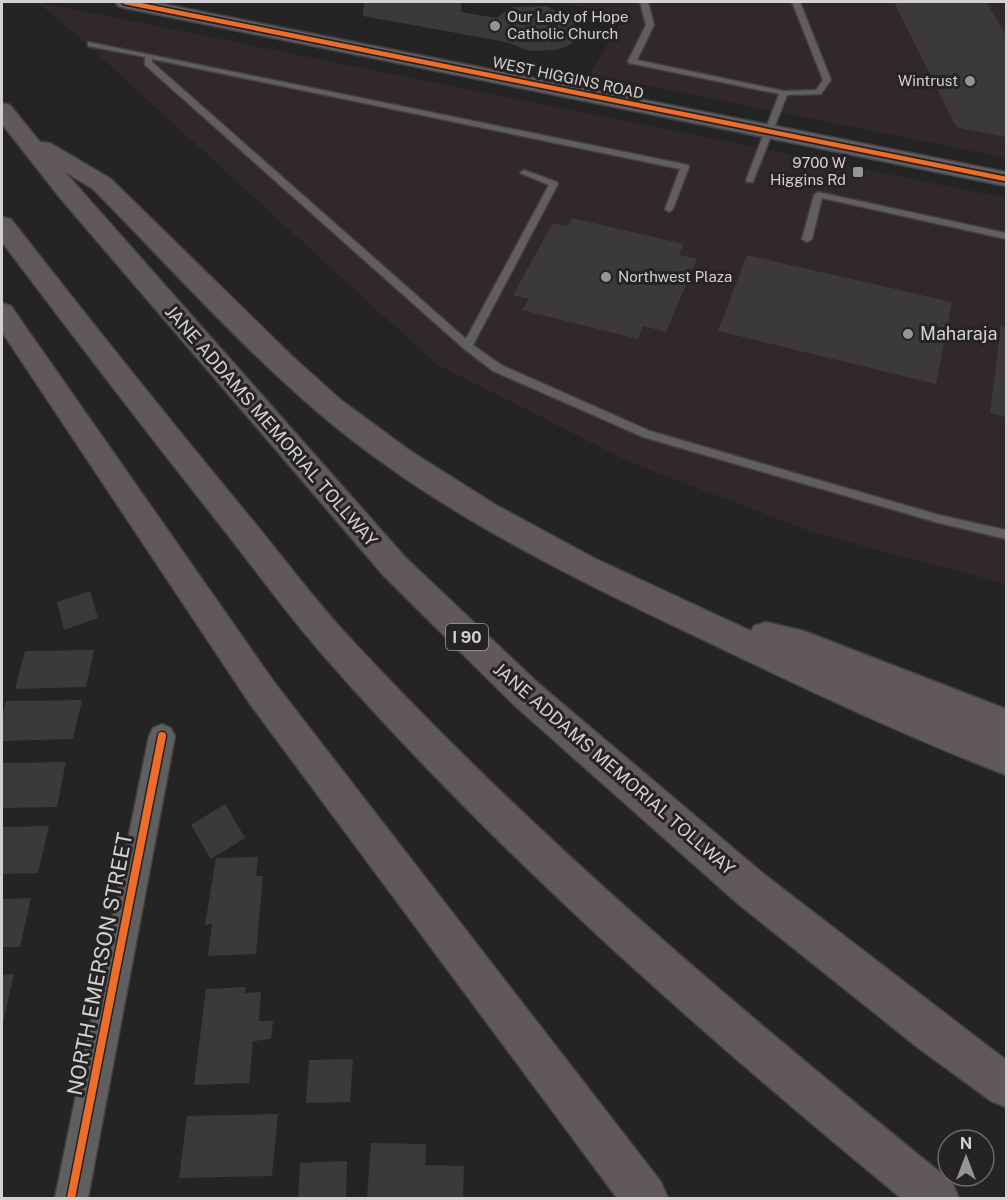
<svg xmlns="http://www.w3.org/2000/svg" width="1008" height="1200" viewBox="0 0 1008 1200" font-family="'Public Sans',sans-serif">
<style>
.built{fill:#31282d}
.building{fill:#3b393a}
.lines{fill:none;stroke-linecap:round;stroke-linejoin:round}
.lane-casing{stroke:#414041;stroke-width:3}
.street-casing{stroke:#414041;stroke-width:3}
.primary-casing{stroke:#414041;stroke-width:3}
.highway-casing{stroke:#414041;stroke-width:3}
.lane{fill:#605e5f;fill-rule:evenodd}
.street{fill:#605e5f;fill-rule:evenodd}
.primary{fill:#625c60;fill-rule:evenodd}
.highway{fill:#60585c;fill-rule:evenodd}
.cycleway-far1-casing{stroke:#262324;stroke-width:8}
.cycleway-casing{stroke:#262324;stroke-width:11}
.cycleway-far1{stroke:#ee6e29;stroke-width:4.5}
.cycleway{stroke:#ee6e29;stroke-width:8}
.poi-dot{fill:#969494;stroke:#262324;stroke-width:2}
.labels{text-anchor:middle;stroke-width:6;stroke-linejoin:round;paint-order:stroke}
.far-poi-label{font-size:15px;fill:#d3d0d1;stroke:#262324;text-anchor:start}
.far-street-label{font-size:15px;fill:#d3d0d1;stroke:#262324}
.shield{fill:#262324;stroke:#9f9c9d;stroke-width:1.5}
.shield-label{font-size:16px;font-weight:bold;fill:#d3d0d1}
.poi-label{font-size:18px;fill:#d3d0d1;stroke:#262324;text-anchor:start}
.street-label{font-size:18px;fill:#d3d0d1;stroke:#262324}
.near-street-label{font-size:21px;fill:#d3d0d1;stroke:#262324}
</style>
<rect width="100%" height="100%" fill="#252424"/>
<g class="built">
<path d="M37 2 1006 198V584L815 533 632 463 436 364 80 38Z"/>
<path d="M557 2H1006V158L590 74 624 16Z"/>
</g>
<g class="building">
<path d="M364 2H461V12L496 18 513 7 546 6 571 18 574 23 572 33 581 35 568 46 556 50 530 51 506 42 363 16Z"/>
<path d="M894 2 987 3 1006 36V137L956 127Z"/>
<path d="M572 218 684 244 679 255 697 259 666 332 643 326 638 339 522 310 529 299 513 295 553 223 567 226Z"/>
<path d="M747 255 952 302 936 384 718 331Z"/>
<path d="M1001 326 1006 327V417L990 413Z"/>
<path d="M90 591 98 618 64 630 57 602Z"/>
<path d="M94 650 86 687 15 689 25 651Z"/>
<path d="M82 700 73 739 2 741V718L6 701Z"/>
<path d="M66 762 57 807 2 808V763Z"/>
<path d="M225 804 245 838 211 859 191 825Z"/>
<path d="M49 826 38 873 2 874V827Z"/>
<path d="M258 857 256 876H263L256 954 208 956 212 924 205 925 216 858Z"/>
<path d="M31 898 20 947H2V899Z"/>
<path d="M14 974 2 1027V975Z"/>
<path d="M245 987V993L261 992 259 1021H273L271 1039 253 1041 249 1083 194 1085 206 989Z"/>
<path d="M353 1059 350 1102 306 1103 309 1060Z"/>
<path d="M278 1114 272 1176 179 1178 187 1116Z"/>
<path d="M371 1143 426 1144 425 1165 464 1166 463 1198H367Z"/>
<path d="M347 1161 346 1198H298L300 1163Z"/>
</g>
<g class="lines">
<g class="lane-casing">
<g id="lane">
<path d="M640 2H648L654 25 637 60 784 91 816 90 823 80 792 2H800L831 80 821 94 787 95 753 182H747L746 180 779 94 629 63 628 61 646 25Z"/>
<path d="M88 42 688 165 689 167 673 209 669 212 665 209 680 169 152 59V62L466 339 549 185 520 173 524 170 557 182 558 184 473 345 501 365 650 431 939 515 1006 530V539L939 523 643 437 493 371 463 348 145 65V57L88 46Z"/>
<path d="M818 192 1006 233V239L822 198 812 239 807 242 802 239 814 195Z"/>
</g>
</g>
<g class="street-casing">
<path id="street" d="M162 724 171 728 175 736 88 1198H55L149 736 153 728Z"/>
</g>
<g class="primary-casing">
<path id="primary" d="M115 2H153L1006 172V186L125 8 118 6Z"/>
</g>
<g class="highway-casing">
<g id="highway">
<path d="M2 103 10 105 40 142 50 143 111 179 292 356 341 400 409 450 496 505 594 558 751 631 754 626 766 622 804 631 1006 709V775C907 737 810 691 714 645 576 580 437 513 320 414 240 346 168 265 93 189L65 172 405 557 538 683 765 875 1006 1060V1107L991 1101 917 1047 737 903 514 705 383 575 61 199 2 124Z"/>
<path d="M2 217 11 219C89 319 168 418 249 516 282 556 313 598 348 636 533 836 741 1011 952 1182L959 1198H901C697 1030 497 854 323 655 289 616 259 575 228 535 151 438 76 340 2 242Z"/>
<path d="M2 303 11 306 274 682 661 1182 668 1198H617L250 704 2 332Z"/>
</g>
</g>
<use href="#lane" class="lane"/>
<use href="#street" class="street"/>
<use href="#primary" class="primary"/>
<use href="#highway" class="highway"/>
<g class="cycleway-far1-casing">
<path id="cycleway-far1" d="M125 2 1006 179"/>
</g>
<g class="cycleway-casing">
<path id="cycleway" d="M71 1198 162 736"/>
</g>
<use href="#cycleway-far1" class="cycleway-far1"/>
<use href="#cycleway" class="cycleway"/>
</g>
<g class="poi-dot">
<circle cx="495" cy="26" r="6"/>
<circle cx="970" cy="81" r="6"/>
<rect x="852" y="166" width="12" height="12" rx="3"/>
<circle cx="606" cy="277" r="6"/>
<circle cx="908" cy="334" r="6"/>
</g>
<g class="labels">
<g class="far-poi-label">
<text x="507" y="22">Our Lady of Hope<tspan x="507" dy="17">Catholic Church</tspan></text>
<text x="958" y="86" text-anchor="end">Wintrust</text>
<text x="846" y="168" text-anchor="end">9700 W<tspan x="846" dy="17">Higgins Rd</tspan></text>
<text x="618" y="282">Northwest Plaza</text>
</g>
<g class="far-street-label">
<text transform="translate(568 78) rotate(12)" y="5">WEST HIGGINS ROAD</text>
</g>
<rect class="shield" x="446" y="624" width="42" height="26" rx="4.5"/>
<g class="shield-label">
<text x="467" y="643">I 90</text>
</g>
<g class="poi-label">
<text x="920" y="340">Maharaja</text>
</g>
<g class="street-label">
<text transform="translate(271 426) rotate(49)" y="6">JANE ADDAMS MEMORIAL TOLLWAY</text>
<text transform="translate(614 769) rotate(41)" y="6">JANE ADDAMS MEMORIAL TOLLWAY</text>
</g>
<g class="near-street-label">
<text transform="translate(100 964) rotate(-79)" y="7">NORTH EMERSON STREET</text>
</g>
</g>
<rect width="1008" height="1200" fill="none" stroke="#d3d0d1" stroke-width="6"/>
<g transform="translate(966 1158)"><circle r="28" fill="#262324" stroke="#6b6869" stroke-width="1.5"/>
<path d="M0-4.5L10 22L0 15L-10 22Z" fill="#969494"/>
<text y="-9" font-size="16" font-weight="bold" text-anchor="middle" fill="#d3d0d1">N</text>
</g>
</svg>
